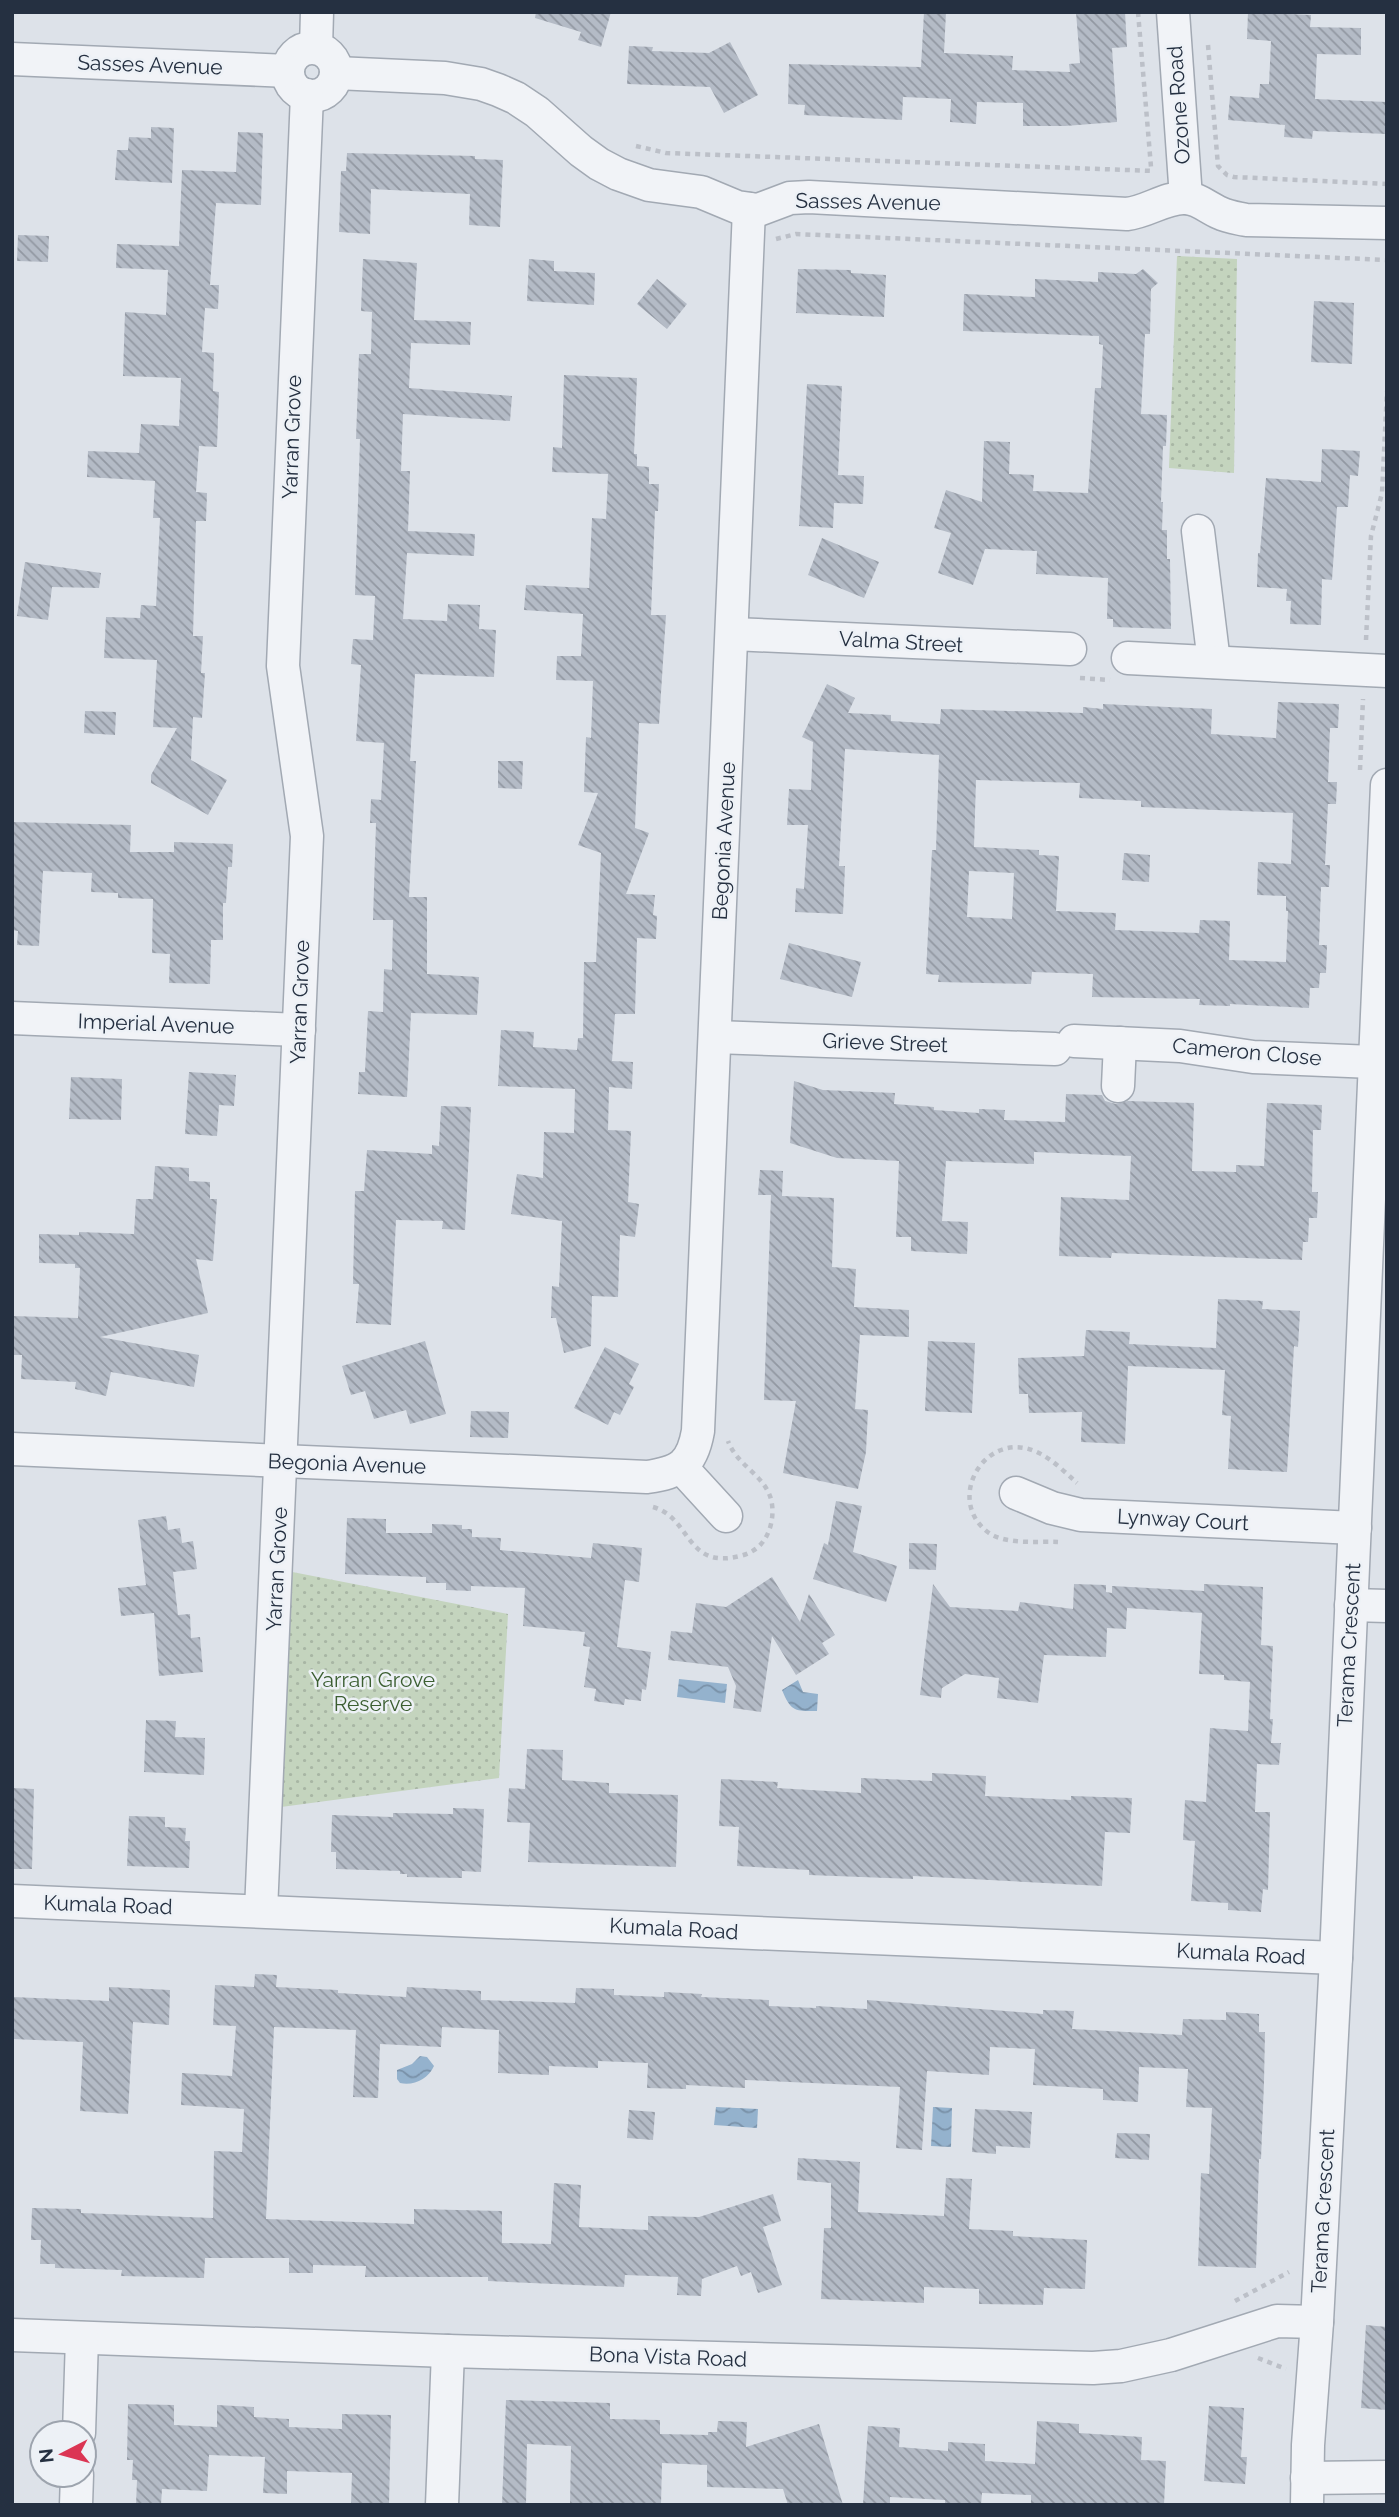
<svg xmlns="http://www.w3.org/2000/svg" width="1399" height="2517" viewBox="0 0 1399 2517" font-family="Raleway,sans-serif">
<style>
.park{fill:url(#park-dots)}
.water{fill:url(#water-waves)}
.building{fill:url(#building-back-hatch);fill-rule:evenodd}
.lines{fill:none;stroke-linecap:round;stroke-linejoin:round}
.minor-casing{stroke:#a2a9b3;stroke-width:35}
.path{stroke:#bcc0c8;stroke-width:4.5;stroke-dasharray:5 5;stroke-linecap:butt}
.minor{stroke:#f1f3f7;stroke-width:32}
.labels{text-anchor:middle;stroke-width:5;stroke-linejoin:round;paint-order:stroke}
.street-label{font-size:21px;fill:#253041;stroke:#edf1f6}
.park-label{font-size:21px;fill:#3b5e31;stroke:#edf1f6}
</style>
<defs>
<pattern id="park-dots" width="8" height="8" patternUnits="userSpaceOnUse" patternTransform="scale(1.75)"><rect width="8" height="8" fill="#c4d4be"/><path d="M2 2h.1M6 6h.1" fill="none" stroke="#a8b6a4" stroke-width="1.8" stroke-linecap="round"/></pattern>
<pattern id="water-waves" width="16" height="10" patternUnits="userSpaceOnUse" patternTransform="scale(1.75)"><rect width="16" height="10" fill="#94b2cd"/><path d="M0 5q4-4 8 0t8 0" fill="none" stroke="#7991a8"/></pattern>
<pattern id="building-back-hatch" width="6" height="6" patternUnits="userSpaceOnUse" patternTransform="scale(1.75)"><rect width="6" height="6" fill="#b4bbc6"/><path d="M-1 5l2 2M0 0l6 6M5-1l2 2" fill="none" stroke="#9298a2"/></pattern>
</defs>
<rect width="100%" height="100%" fill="#dde2e9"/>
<g class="park">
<path d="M1177 256 1237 259 1234 473 1169 468Z"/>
<path d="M277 1569 508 1614 499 1778 266 1809Z"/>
</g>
<g class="water">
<path d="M679 1679 727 1684 725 1703 677 1697Z"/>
<path d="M798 1680 803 1692 818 1694 817 1711C795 1711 791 1712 782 1690Z"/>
<path d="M420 2056 427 2057 434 2066C428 2079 414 2086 400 2083L397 2079V2070L412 2064Z"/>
<path d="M716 2107 758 2109 757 2128 714 2125Z"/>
<path d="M933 2107 952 2108 951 2147 931 2146Z"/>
</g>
<g class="building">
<path d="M536 12H611L601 47 578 40 581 32 535 18Z"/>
<path d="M924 12H946L944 53 1013 56 1012 70 1070 72 1069 64 1080 63 1076 12H1125L1127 47 1112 48 1117 122 1065 126H1023V103L977 102 976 124 950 122 951 99 903 97 902 120 804 115 805 105 788 104 789 64 921 67Z"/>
<path d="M1248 12 1311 15 1310 27 1361 28V55L1317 54 1315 99 1387 102V134L1313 131 1312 139 1284 137 1285 125 1228 120 1230 96 1259 98 1260 84H1269L1271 41 1247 39Z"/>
<path d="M730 42 758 95 724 113 710 87 627 84 629 46 653 47 652 51 709 53Z"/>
<path d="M151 127 174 128 172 183 115 180 117 150H128L129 137 151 138Z"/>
<path d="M238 132 263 133 261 205 216 203 210 285H219L218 309 205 308 202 352 214 353 213 391 219 392 217 447 199 446 196 492 207 493 206 521H196L193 636H203L201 673H205L202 718 193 717 191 760 227 780 208 815 151 783V775L177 728 153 727 157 660 104 658 106 617 140 618 141 605 156 606 160 518H153L155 481 87 477 88 451 139 453 141 424 179 426 181 378 123 376 125 312 166 315 168 270 116 268 117 244 179 246 182 170 236 172Z"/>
<path d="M347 153 475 156V159L503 160 500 227 469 225 470 194 371 189 370 234 339 232 341 171H346Z"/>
<path d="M18 235 49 236 48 262 17 261Z"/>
<path d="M363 259 417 263 414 320 471 322 470 345 411 343 409 388 512 396 510 421 403 414 401 471H410L408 531 475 534 474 556 407 553 403 619 447 621 448 604 480 605 479 629 496 630 494 677 415 674 410 761H416L409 897H427V974L479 977 477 1015 411 1013 407 1097 358 1094 359 1072H365L368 1011 383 1012 384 969 392 970 393 920H373L376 823H370L371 799 381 800 384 743 356 741 361 665 351 664 353 639 373 640 375 596 355 595 360 439H356L359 354H371L372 312 361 311Z"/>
<path d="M529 259 554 261V271L595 273 594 305 527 301Z"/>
<path d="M798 269 851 270V273L886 275 884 317 796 313Z"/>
<path d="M1143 269 1158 283 1151 289 1150 334H1145L1141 414 1167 415 1166 446H1163L1161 502H1163L1162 530H1167V559H1170L1171 629 1113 627V619H1107L1108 578 1036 574 1037 551 985 549 973 585 938 573 951 533 934 528 946 490 982 502 984 441 1010 442 1009 474 1034 475 1033 491 1088 493 1095 388H1101L1103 345 1099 344V336L963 331 964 294 1035 297V279L1098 282V272L1136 274Z"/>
<path d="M657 279 687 304 667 329 637 304Z"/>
<path d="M1314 301 1354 303 1352 364 1311 362Z"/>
<path d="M564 375 637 378 634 454H637V466L649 467V484H659L658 511H655L651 615H666L659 724 639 723 635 828 649 833 626 894 655 895 653 915 657 916 656 939 637 938 635 1014H615L612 1061 633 1062 632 1089 609 1087 608 1130 631 1131 628 1202 639 1204 635 1237 620 1235 618 1297 592 1296 591 1346 564 1353 556 1318H551L552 1286 559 1287 562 1221 511 1214 517 1174 543 1178 544 1132 574 1133 575 1089 498 1086 501 1030 534 1032 533 1047 577 1050 578 1038H583L584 962H596L601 853 578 845 598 793 584 792 586 737 591 738 593 681 556 680 557 656H581L583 614 524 610 526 585 589 588 592 518 606 519 608 474 552 472 553 447 562 448Z"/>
<path d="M807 384 842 386 838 475 864 476 863 504 834 503 833 528 799 526Z"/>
<path d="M1322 449 1360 451 1358 476 1350 475 1348 507H1337L1332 580 1322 579 1321 625 1290 624 1291 601H1286L1287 589 1257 587 1258 553H1260L1266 478 1321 482Z"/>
<path d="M822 538 879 562 864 598 808 575Z"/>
<path d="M25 562 101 573 99 588 52 587 48 620 17 616Z"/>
<path d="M827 684 855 698 848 713 891 715V721L940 724 941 709 1083 713V707L1103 709V704L1212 709 1211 734 1276 738 1278 702 1339 704 1338 728H1330L1328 782H1337L1336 804H1328L1325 865H1330L1329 887H1321L1319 945H1327L1326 973H1320L1319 988H1310L1309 1008 1230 1004V1006L1199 1005 1200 999 1092 997 1093 974 1032 972 1031 984 938 982 939 975 926 974 932 850H936L939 755 845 749 839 866H845L843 914 795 912 796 888 804 889 808 825H787L789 789 811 790 813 742 802 737ZM976 780 1080 783 1079 798 1141 801V807L1293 813 1291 864 1258 862 1257 895 1286 896V911H1288L1286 962 1229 960 1230 921 1200 920 1199 933 1115 930 1116 913 1056 911 1059 856 1039 855V850L974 847ZM969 871 1014 873 1012 919 967 917Z"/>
<path d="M85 711 116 712 115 735 84 733Z"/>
<path d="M498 761H523L522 789 498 788Z"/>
<path d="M12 822 131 825 130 852H174V842L233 844 232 867H228L226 903H223V940H211L210 984 169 983 170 954 152 953 153 899 118 898V893L91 892 92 873 43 871 39 946 17 945 18 931 12 930Z"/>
<path d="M1124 853 1150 855 1149 882 1122 880Z"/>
<path d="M789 943 861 962 852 997 780 979Z"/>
<path d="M189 1072 236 1075 234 1106 219 1105 217 1136 185 1134Z"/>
<path d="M71 1077 122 1079 121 1120 69 1119Z"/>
<path d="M794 1081 823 1090 895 1093 894 1104 934 1107V1110L979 1113V1109L1005 1110 1004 1120 1065 1122 1066 1094 1102 1095 1105 1101 1116 1104 1128 1101 1194 1103 1192 1171 1236 1172V1165L1264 1166 1267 1103 1322 1105 1321 1130H1313L1312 1192H1318L1317 1218H1309L1308 1242H1303L1302 1260 1112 1253 1111 1258 1059 1256 1061 1197 1129 1200 1131 1156 1034 1152V1164L946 1161 942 1221 968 1222 967 1254 911 1251V1237H896L899 1161 837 1158 790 1143Z"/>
<path d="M441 1106 471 1107 465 1230 442 1229 443 1221 396 1220 391 1325 356 1323 359 1284H353L355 1191H364L367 1150 432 1154V1145L439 1146Z"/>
<path d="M155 1166 189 1168V1181L210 1182V1199H217L213 1261 196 1259 208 1313 100 1337 199 1355 194 1387 111 1372 106 1396 75 1389 76 1382 21 1379 22 1355H12V1316L78 1318 80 1268H75V1264L39 1263V1234L79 1235V1232L134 1234 136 1199H153Z"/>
<path d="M760 1170 783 1171 782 1196 834 1198 832 1267 856 1269 854 1307 909 1310V1337L860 1335 855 1409 868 1410 866 1452 858 1489 783 1473 796 1401 764 1400 771 1195H773H758Z"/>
<path d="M1218 1299 1263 1301 1262 1309 1300 1311 1298 1347 1294 1346 1287 1472 1228 1469 1231 1416 1222 1415 1225 1370 1128 1366 1125 1444 1081 1442 1082 1412 1029 1413 1028 1394H1019L1018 1358 1084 1356 1086 1330 1130 1332 1129 1344 1216 1348Z"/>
<path d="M425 1341 446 1414 410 1424 406 1410 374 1419 365 1391 351 1395 342 1366Z"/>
<path d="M928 1341 975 1343 972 1413 925 1411Z"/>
<path d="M605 1347 639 1364 629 1384 634 1387 620 1415 614 1412 608 1425 574 1408Z"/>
<path d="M471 1411 509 1412 508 1438 470 1437Z"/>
<path d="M836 1501 862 1506 853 1552 897 1566 886 1602 813 1579 824 1543 828 1545Z"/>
<path d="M166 1516 168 1530 180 1528 182 1543 193 1541 197 1569 173 1572 178 1615 190 1614 191 1638 200 1637 203 1672 159 1676 154 1613 121 1616 118 1588 146 1585 138 1520Z"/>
<path d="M347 1518 386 1519V1533H432V1524L462 1525V1529H472V1537L501 1538 500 1550 591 1558 593 1543 642 1548 639 1582 625 1580 617 1647 651 1652 646 1690 642 1689 641 1701 625 1699 624 1705 594 1701 596 1689 584 1687 590 1647 583 1646 585 1632 523 1626 525 1588 471 1586V1591L446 1590V1583H426V1577L345 1574Z"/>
<path d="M909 1543 937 1544 936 1570 909 1569Z"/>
<path d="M772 1577 800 1622 809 1594 835 1635 822 1643 829 1654 796 1675 772 1636 761 1712 733 1708 736 1686 728 1667 668 1660 671 1631 692 1633 696 1603 726 1607Z"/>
<path d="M933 1584 950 1607 1018 1611 1020 1602 1073 1609 1074 1584 1106 1585V1592L1112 1593V1586L1204 1591V1584L1263 1587 1261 1645 1273 1646 1270 1719H1273L1271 1743H1281L1279 1765 1257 1764 1255 1812H1270L1268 1890 1263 1889 1261 1912 1228 1910V1903L1191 1901 1195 1841 1183 1840 1185 1800 1206 1802 1210 1728 1248 1731 1250 1682 1224 1680V1675L1199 1674 1202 1613 1127 1608 1126 1629 1107 1628 1106 1657 1044 1655 1038 1703 997 1698 999 1678 965 1674 942 1688 941 1698 920 1695Z"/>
<path d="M146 1720 176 1721 175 1737 205 1738 204 1775 144 1772Z"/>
<path d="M527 1749 563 1750 562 1780 609 1783V1793L678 1795 676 1867 528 1862 530 1823 507 1822 509 1788 525 1789Z"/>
<path d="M932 1773 986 1776 985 1796 1071 1800V1796L1132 1798 1130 1833 1105 1832 1102 1886 913 1876V1879L809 1875V1870L737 1866 739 1827 719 1826 721 1779 778 1782 777 1788 861 1793V1778L932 1781Z"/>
<path d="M12 1788 34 1789 32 1869H12Z"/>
<path d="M453 1808 484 1809 481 1872 462 1871V1878L407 1877V1874H400V1871L336 1869V1852H331L332 1815 393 1817V1813L453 1814Z"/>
<path d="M129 1816 165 1817V1827L186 1828 185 1841H190L189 1868 127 1866Z"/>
<path d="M255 1974 277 1975 276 1987 338 1990V1993L406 1997 407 1987 481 1991V2000L575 2003 576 1988 614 1989V1995L664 1997V1992L702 1994 701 1997 769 2000V2006L816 2008V2006L867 2009V2000L1043 2014V2010L1074 2011 1072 2029 1182 2035 1183 2019 1226 2020V2012L1259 2014V2032H1265L1264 2082 1261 2159H1259L1256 2268 1198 2266 1201 2173 1209 2174 1212 2108 1186 2107 1188 2069 1139 2067 1138 2102 1103 2100V2089L1033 2085 1035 2049 990 2047 989 2075 927 2071 922 2150 896 2148 900 2087 745 2080V2088L686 2085V2089L647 2088 648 2063 598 2061V2068L549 2066V2075L498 2073 499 2030 442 2027 441 2047 380 2044 378 2098 353 2097 356 2030 274 2027 266 2219 414 2224V2209L502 2211V2243L551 2244 554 2183 581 2185 579 2227 648 2230V2216L699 2217 773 2194 781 2221 763 2227 782 2285 758 2293 751 2272 741 2276 737 2266 702 2279 701 2296 677 2295 678 2277 625 2275 624 2287 488 2281V2277H365L366 2266 313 2265V2273H289V2258H205L204 2278 121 2276 122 2270 55 2268V2264H40L41 2240H31L32 2208 81 2209V2213L213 2218 214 2151 242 2152 244 2109 181 2105 182 2073 232 2076 236 2026 213 2025 215 1985 254 1987Z"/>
<path d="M109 1987 170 1990 169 2025 133 2022 128 2114 80 2111 83 2042 12 2039V1997L109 2001Z"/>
<path d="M975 2109 1032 2112 1030 2148 996 2146V2154L972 2152Z"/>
<path d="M629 2110 655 2112 653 2140 627 2138Z"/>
<path d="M1117 2133 1150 2134 1149 2160 1115 2158Z"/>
<path d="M798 2158 860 2162 858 2212 944 2216 946 2178 972 2179 969 2229 1013 2231V2236L1087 2240 1085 2289 1044 2288 1043 2305 979 2304V2289L924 2287V2303L821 2299 824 2228H831V2183L797 2180Z"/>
<path d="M1366 2325 1387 2327V2410L1361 2408Z"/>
<path d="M506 2400 610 2403V2419L660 2420V2434L708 2435V2432H717L718 2421 747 2422 746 2447 819 2424 843 2505H788L783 2489 707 2487V2465L662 2463 661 2505H570L571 2446 527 2444 526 2505H502Z"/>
<path d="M128 2404 174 2405V2425L217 2427V2405L254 2407V2417L289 2419V2427L342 2429V2414L391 2415 389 2505H351L352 2473 287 2471V2494L263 2493 265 2457 209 2455 207 2491 162 2489 161 2505H136L137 2480H132L133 2460H127Z"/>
<path d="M1209 2406 1244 2408 1241 2457H1247L1245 2484 1204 2481Z"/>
<path d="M1037 2421 1079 2424V2433L1142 2437 1141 2460 1166 2461 1164 2505H1031V2495L982 2493 981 2505H945V2500L890 2497V2505H863L868 2426 900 2428 899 2447 948 2451V2442L985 2444V2461L1035 2464Z"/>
</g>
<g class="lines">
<g class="minor-casing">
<g id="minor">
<path d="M1173 12 1186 198"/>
<path d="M316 48 317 12"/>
<circle cx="312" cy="72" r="24"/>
<path d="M12 59 288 71"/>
<path d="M336 73 445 78 481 84 498 90 516 98 537 112 581 151 599 164 618 174 649 185 701 192 737 207 758 210 790 198 809 197 1127 214C1147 212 1166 197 1185 198 1198 198 1208 208 1220 213 1228 217 1237 218 1246 220L1387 223"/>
<path d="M1198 531 1214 662"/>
<path d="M733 634 1070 649"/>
<path d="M1128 658 1387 671"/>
<path d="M12 1018 299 1030"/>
<path d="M715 1037 1055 1049"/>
<path d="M1074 1041 1180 1046 1253 1057 1373 1062"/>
<path d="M1118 1086 1120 1043"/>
<path d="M12 1449 647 1477C680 1472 692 1465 698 1431L749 209"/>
<path d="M681 1467 726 1516"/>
<path d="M1016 1493 1052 1508 1081 1515 1355 1528"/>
<path d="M1351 1605 1387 1606"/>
<path d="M12 1901 1336 1958"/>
<path d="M261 1911 307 836 283 666 307 95"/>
<path d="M12 2335 448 2351 1093 2368 1121 2366 1171 2355 1277 2321 1317 2322"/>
<path d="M79 2433 82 2338"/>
<path d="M1307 2478 1387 2477"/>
<path d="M76 2505 77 2475"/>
<path d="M442 2505 448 2351"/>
<path d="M1307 2505 1308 2445 1317 2322 1336 1958 1387 785"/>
</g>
</g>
<g class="path">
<path d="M1138 12 1151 167"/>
<path d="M1208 45 1218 166 1227 175 1234 177 1387 184"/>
<path d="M636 146 666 153 1154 171"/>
<path d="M776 239 796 234 1387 260"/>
<path d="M1366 640 1371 536 1382 493 1387 391"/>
<path d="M1080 678 1110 680"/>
<path d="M1360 770 1363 699"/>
<path d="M653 1507C692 1518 685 1570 740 1556 753 1553 763 1545 768 1533 773 1522 774 1507 770 1496 762 1474 737 1465 728 1441"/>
<path d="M1058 1542C1037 1541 1007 1545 989 1533 943 1500 986 1426 1039 1453 1053 1460 1066 1473 1077 1483"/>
<path d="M1235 2301 1289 2272"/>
<path d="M1258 2358 1286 2369"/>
</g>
<use href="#minor" class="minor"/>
</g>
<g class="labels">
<g class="street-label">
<text transform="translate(150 65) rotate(2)" y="7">Sasses Avenue</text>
<text transform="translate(1179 105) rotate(-94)" y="7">Ozone Road</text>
<text transform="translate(868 202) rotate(1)" y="7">Sasses Avenue</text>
<text transform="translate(292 437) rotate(-88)" y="7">Yarran Grove</text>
<text transform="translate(901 642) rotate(3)" y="7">Valma Street</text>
<text transform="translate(724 841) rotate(-87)" y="7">Begonia Avenue</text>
<text transform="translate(300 1002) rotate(-88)" y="7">Yarran Grove</text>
<text transform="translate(156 1024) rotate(2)" y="7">Imperial Avenue</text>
<text transform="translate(885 1043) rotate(2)" y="7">Grieve Street</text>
<text transform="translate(1247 1052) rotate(5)" y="7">Cameron Close</text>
<text transform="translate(347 1464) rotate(2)" y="7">Begonia Avenue</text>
<text transform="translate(1183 1520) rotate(3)" y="7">Lynway Court</text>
<text transform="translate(277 1569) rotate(-87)" y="7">Yarran Grove</text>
<text transform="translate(1349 1645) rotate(-87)" y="7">Terama Crescent</text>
<text transform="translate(108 1905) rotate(2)" y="7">Kumala Road</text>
<text transform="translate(674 1929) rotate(3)" y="7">Kumala Road</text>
<text transform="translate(1241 1954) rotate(3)" y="7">Kumala Road</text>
<text transform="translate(1323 2211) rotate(-87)" y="7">Terama Crescent</text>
<text transform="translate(668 2357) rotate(2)" y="7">Bona Vista Road</text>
</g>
<g class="park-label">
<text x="373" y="1687">Yarran Grove<tspan x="373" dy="24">Reserve</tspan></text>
</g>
</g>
<rect width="1399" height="2517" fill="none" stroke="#253041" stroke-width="28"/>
<g transform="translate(63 2454) rotate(264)"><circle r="33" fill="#edf1f6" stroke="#9da4ae" stroke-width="2"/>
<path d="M0-5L12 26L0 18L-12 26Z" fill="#db3553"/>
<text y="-10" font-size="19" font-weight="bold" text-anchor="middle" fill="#253041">N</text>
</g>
</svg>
